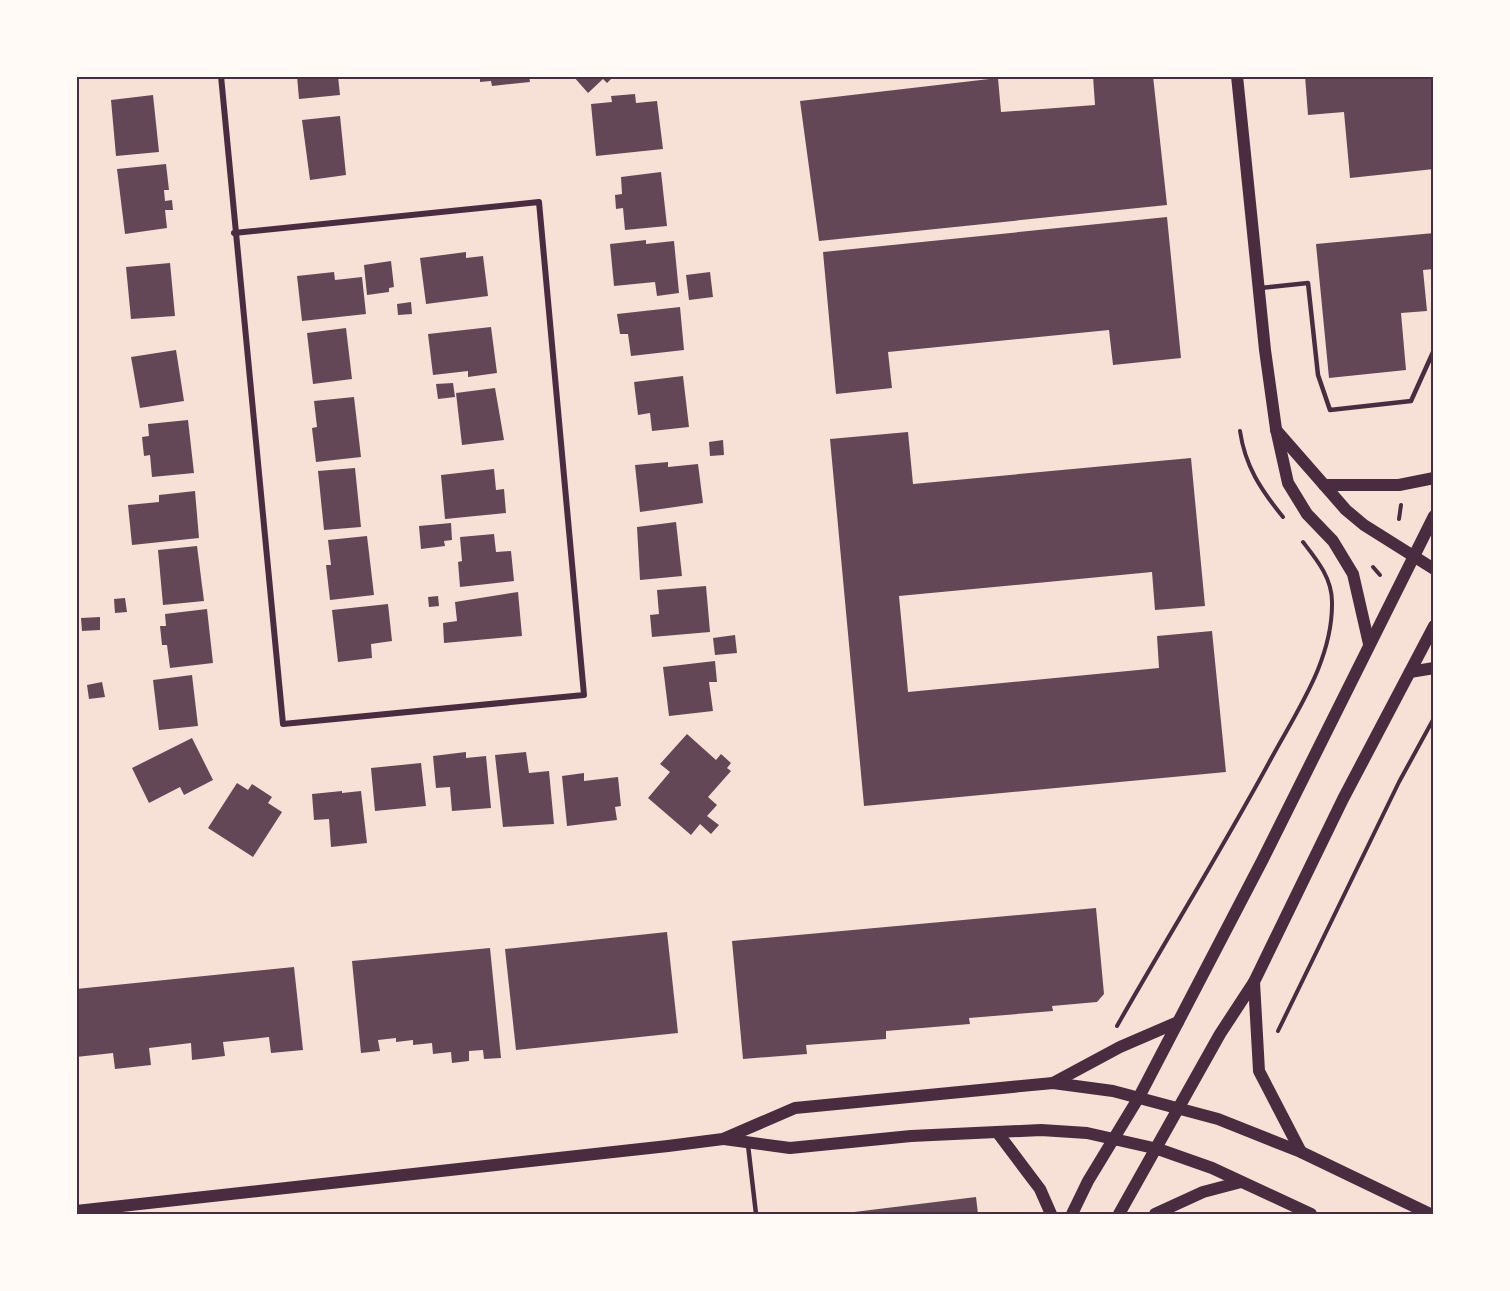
<svg xmlns="http://www.w3.org/2000/svg" width="1510" height="1291" viewBox="0 0 1510 1291" font-family="Manrope,sans-serif">
<style>
.building{fill:#644757}
.lines{fill:none;stroke-linecap:round;stroke-linejoin:round}
.path{stroke:#4a2c40;stroke-width:4}
.service{stroke:#4a2c40;stroke-width:4.5}
.minor{stroke:#4a2c40;stroke-width:6}
.secondary{stroke:#4a2c40;stroke-width:12}
.neatline{fill:none;stroke:#4a2c40;stroke-width:2}
</style>
<rect width="100%" height="100%" fill="#f7e1d7"/>
<g class="building">
<path d="M297 76H338L340 95 299 99Z"/>
<path d="M480 76H529L530 82 492 86 491 81 480 82Z"/>
<path d="M573 76H614L607 83 603 79 588 93Z"/>
<path d="M1093 76H1153L1167 205 819 241 800 101 998 78 1001 112 1095 105Z"/>
<path d="M1305 76H1434V169L1350 178 1344 112 1308 115Z"/>
<path d="M635 94 636 103 657 101 663 149 596 156 591 104 612 102 611 96Z"/>
<path d="M153 95 159 152 116 156 111 100Z"/>
<path d="M340 116 346 175 310 180 302 120Z"/>
<path d="M166 164 169 190H164L165 201 172 200 173 210H165L167 228 125 234 117 169Z"/>
<path d="M661 172 667 226 625 230 623 208 616 209 615 195 622 194 621 177Z"/>
<path d="M1167 217 1181 358 1113 365 1109 330 888 352 892 388 836 394 823 252Z"/>
<path d="M1434 233V269L1423 270 1427 311 1401 313 1406 370 1329 378 1316 244Z"/>
<path d="M646 240V244L674 241 679 293 657 296 655 282 614 286 610 244Z"/>
<path d="M466 252V258L483 256 488 296 426 304 420 258Z"/>
<path d="M391 261 394 287 389 288V292L367 295 364 265Z"/>
<path d="M170 263 175 316 131 319 126 267Z"/>
<path d="M334 272 335 280 362 277 366 314 302 321 297 276Z"/>
<path d="M710 272 713 297 689 300 686 275Z"/>
<path d="M411 302 412 314 398 315 397 304Z"/>
<path d="M680 307 684 350 631 356 628 334H620L617 314Z"/>
<path d="M491 327 497 373 468 377V371L433 375 428 334Z"/>
<path d="M346 328 352 379 313 384 307 333Z"/>
<path d="M176 350 184 401 140 408 131 357Z"/>
<path d="M683 376 689 427 652 431 650 413 638 415 634 382Z"/>
<path d="M453 383 455 397 438 399 436 384Z"/>
<path d="M495 388 504 440 462 445 456 393Z"/>
<path d="M354 397 361 457 316 462 312 428 317 427 314 401Z"/>
<path d="M188 420 194 473 152 477 150 455 144 456 142 437 149 436 148 424Z"/>
<path d="M908 432 913 484 1191 458 1205 606 1155 610 1152 572 899 596 908 692 1159 668 1157 636 1212 631 1226 772 864 806 830 439Z"/>
<path d="M723 440 724 455 710 456 709 442Z"/>
<path d="M668 462V467L698 464 703 503 640 512 635 465Z"/>
<path d="M355 468 361 527 324 530 318 471Z"/>
<path d="M494 469 496 490 504 489 506 513 445 519 441 475Z"/>
<path d="M195 491 199 538 132 545 128 505 159 502V495Z"/>
<path d="M676 522 682 576 640 580 637 527Z"/>
<path d="M451 523 452 540 444 541 445 546 421 549 419 526Z"/>
<path d="M494 534 496 552 511 551 514 581 460 587 458 562 462 561 460 537Z"/>
<path d="M367 536 374 595 330 600 326 565H331L328 540Z"/>
<path d="M197 546 204 601 163 605 158 550Z"/>
<path d="M706 586 710 632 652 637 650 615 659 614 657 590Z"/>
<path d="M518 592 522 636 444 643 443 623 457 621 455 602Z"/>
<path d="M438 596 439 606 429 607 428 597Z"/>
<path d="M125 598 127 612 115 613 114 599Z"/>
<path d="M388 604 392 641 371 644 372 658 338 662 332 610Z"/>
<path d="M207 609 213 663 170 668 167 645H162L160 626H166L165 614Z"/>
<path d="M100 617V630L82 631 81 618Z"/>
<path d="M735 635 737 653 715 655 713 638Z"/>
<path d="M715 661 717 682H709L713 711 669 716 663 667Z"/>
<path d="M192 675 198 726 159 730 153 680Z"/>
<path d="M102 682 105 697 89 699 87 685Z"/>
<path d="M687 734 716 760 721 754 731 763 727 768 731 771 708 797 717 805 707 816 719 825 711 834 700 824 691 835 648 798 670 772 660 764Z"/>
<path d="M192 738 213 780 184 795 180 787 149 803 132 768Z"/>
<path d="M466 752V758L486 756 491 808 452 811 450 787 436 788 433 756Z"/>
<path d="M526 752 529 773 549 771 554 824 503 827 495 755Z"/>
<path d="M421 763 426 806 375 811 371 768Z"/>
<path d="M584 773V781L618 777 621 806 615 807 617 820 567 826 562 776Z"/>
<path d="M237 783 248 790 252 784 272 797 268 803 282 812 253 857 208 828Z"/>
<path d="M342 791V793L361 791 367 843 331 847 329 819 314 820 312 794Z"/>
<path d="M1096 908 1104 994 1097 1002 1052 1006 1053 1011 969 1018 970 1024 886 1031V1039L806 1045 807 1054 743 1059 732 941Z"/>
<path d="M667 932 678 1033 516 1050 505 949Z"/>
<path d="M490 948 501 1058 484 1059 483 1050 469 1051V1061L452 1063 451 1052 433 1054 432 1043 413 1045V1040L396 1042V1038L378 1040 380 1051 361 1053 352 961Z"/>
<path d="M294 967 303 1050 271 1053 269 1037 223 1042 225 1056 192 1060 191 1043 149 1048 151 1065 115 1069 113 1053 76 1057V989Z"/>
<path d="M976 1197 978 1214H846V1213Z"/>
</g>
<g class="lines">
<g class="path">
<path d="M1240 431C1245 466 1261 490 1283 517"/>
<path d="M1399 519 1401 505"/>
<path d="M1373 567 1380 575"/>
<path d="M1117 1026C1168 936 1223 848 1272 757 1298 709 1333 659 1332 602 1332 578 1317 560 1303 542"/>
<path d="M1278 1031 1399 782 1434 718"/>
</g>
<g class="service">
<path d="M1261 288 1308 283 1318 375 1330 410 1411 401 1434 350"/>
<path d="M748 1145 756 1214"/>
</g>
<path class="minor" d="M221 76 283 724 584 695 539 202 234 233"/>
<g class="secondary">
<path d="M1237 76 1265 350 1276 429 1288 483 1307 514 1333 541 1353 574 1369 644"/>
<path d="M1276 430 1346 510 1364 525 1434 569"/>
<path d="M1324 485H1399L1434 478"/>
<path d="M1410 672 1434 668"/>
<path d="M1254 982 1259 1071 1301 1152"/>
<path d="M1053 1083 1120 1047 1178 1022"/>
<path d="M997 1132 1040 1189 1051 1214"/>
<path d="M724 1139 790 1148 911 1136 1041 1130 1087 1133 1158 1149 1212 1168 1311 1214"/>
<path d="M76 1211 668 1146 723 1139 795 1108 1053 1083 1113 1091 1218 1119 1301 1152 1430 1214"/>
<path d="M1072 1214 1088 1181 1139 1097 1262 861 1434 516"/>
<path d="M1119 1214 1220 1034 1254 982 1343 799 1434 626"/>
<path d="M1155 1214 1203 1192 1241 1182"/>
</g>
</g>
<rect width="1510" height="1291" fill="none" stroke="#fffaf5" stroke-width="156"/>
<rect x="78" y="78" width="1354" height="1135" class="neatline"/>
</svg>
